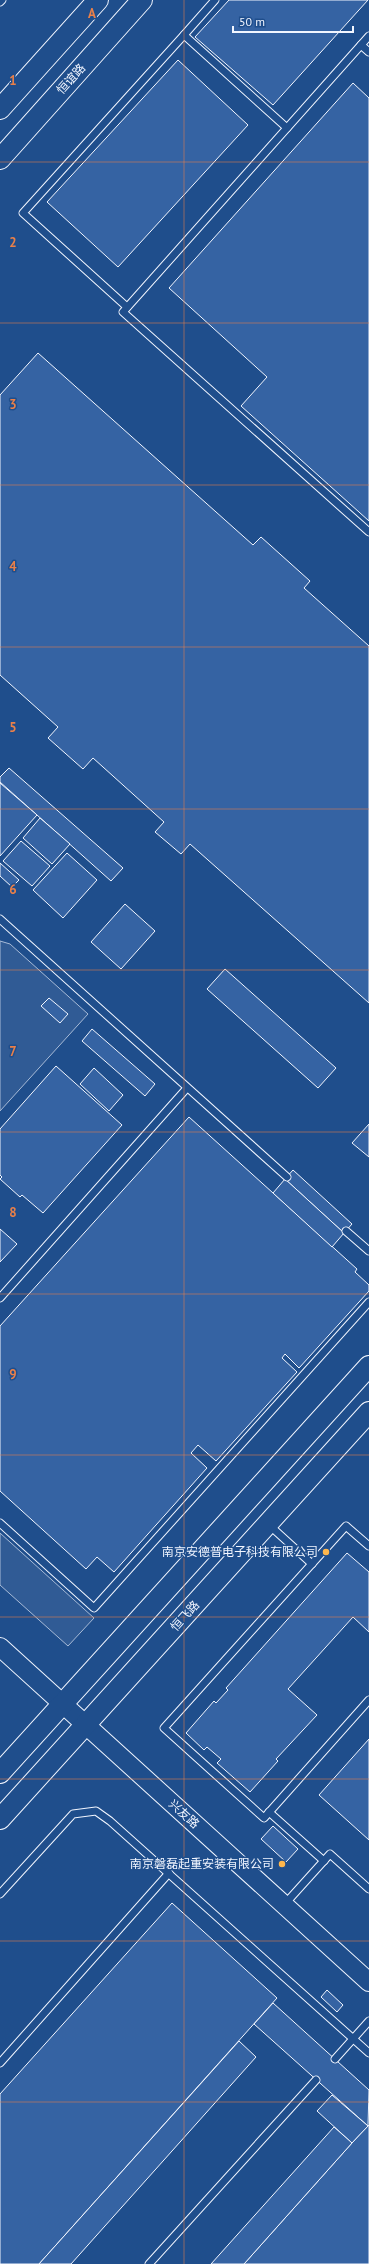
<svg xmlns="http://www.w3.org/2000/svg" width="369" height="2264" viewBox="0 0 369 2264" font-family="'PT Sans','Noto Sans SC',sans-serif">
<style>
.built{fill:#305b95;stroke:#a8bbd7}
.building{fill:#3563a3;stroke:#f2f6ff}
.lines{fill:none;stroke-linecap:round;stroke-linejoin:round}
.service-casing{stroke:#f2f6ff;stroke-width:9}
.tertiary-casing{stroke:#f2f6ff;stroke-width:20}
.secondary-casing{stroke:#f2f6ff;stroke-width:22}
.service{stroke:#1f4e8c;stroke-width:7}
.tertiary{stroke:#1f4e8c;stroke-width:18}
.secondary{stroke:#1f4e8c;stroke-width:20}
.grid{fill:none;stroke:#ea8049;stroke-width:1;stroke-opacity:0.55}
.poi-dot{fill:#ffb74d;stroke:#1f4e8c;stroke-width:1.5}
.labels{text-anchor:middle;stroke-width:3;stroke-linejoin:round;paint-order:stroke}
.street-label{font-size:12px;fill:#f2f6ff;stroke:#1f4e8c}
.poi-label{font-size:12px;fill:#f2f6ff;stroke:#1f4e8c;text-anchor:end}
.grid-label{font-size:13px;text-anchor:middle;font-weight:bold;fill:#ea8049;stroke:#1f4e8c;stroke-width:3;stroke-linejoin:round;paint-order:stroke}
</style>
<rect width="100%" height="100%" fill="#1f4e8c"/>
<g class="built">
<path d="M0 941 10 944 88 1014 0 1111Z"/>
<path d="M0 1533 94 1618 68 1646 0 1585Z"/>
</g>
<g class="building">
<path d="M229 0H368L273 105 195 37Z"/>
<path d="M178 60 248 125 118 267 47 202Z"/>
<path d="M353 83 369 98V521L241 406 267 377 169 288Z"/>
<path d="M38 353 253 545 261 537 310 581 304 588 369 646V1003L190 844 181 854 155 832 164 822 93 758 83 769 48 738 58 727 0 675V395Z"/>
<path d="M9 768 123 868 111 881 0 782V777Z"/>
<path d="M0 783 37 815 0 856Z"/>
<path d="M40 818 70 844 52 864 23 838Z"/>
<path d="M21 841 50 866 32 886 3 861Z"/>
<path d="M67 853 97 880 63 918 33 890Z"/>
<path d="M0 863 19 880 12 887 0 876Z"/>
<path d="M125 904 155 931 121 969 91 942Z"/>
<path d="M225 969 336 1068 318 1088 207 989Z"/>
<path d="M49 998 68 1014 60 1023 41 1006Z"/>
<path d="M92 1029 155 1084 145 1096 82 1041Z"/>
<path d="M56 1066 122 1125 43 1213 22 1195 20 1197 0 1179 2 1177 0 1175V1129Z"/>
<path d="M94 1068 123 1095 109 1111 80 1084Z"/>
<path d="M189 1117 357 1269 355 1272 369 1285V1291L299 1368 285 1354 282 1358 297 1372 216 1461 198 1445 191 1453 207 1468 114 1572 97 1557 86 1569 0 1491V1326Z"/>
<path d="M369 1124V1157L352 1143Z"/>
<path d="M293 1170 352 1224 344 1233 285 1179Z"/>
<path d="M285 1179 344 1233 332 1247 273 1193Z"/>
<path d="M0 1229 17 1244 0 1262Z"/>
<path d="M347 1553 369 1572V1632L353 1617 288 1689 317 1715 276 1759 278 1761 250 1792 217 1763 221 1759 207 1747 204 1750 186 1733 214 1701 216 1703 228 1690 226 1688Z"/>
<path d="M369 1739V1840L319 1795Z"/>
<path d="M273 1826 298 1849 286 1862 261 1839Z"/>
<path d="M172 1903 277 1998 39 2264H0V2094Z"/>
<path d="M327 1990 343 2005 337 2012 321 1997Z"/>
<path d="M273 2003 369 2090 368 2126 254 2024Z"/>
<path d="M239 2041 256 2057 71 2264H39Z"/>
<path d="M332 2095 368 2126 352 2143 317 2111Z"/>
<path d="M369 2125V2264H244L352 2143Z"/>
<path d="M334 2127 352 2143 244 2264H211Z"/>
</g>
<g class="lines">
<g class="service-casing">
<g id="service">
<path d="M215 0 184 35 287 128"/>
<path d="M0 2 2 0"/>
<path d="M369 36 123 312 369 532"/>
<path d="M361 45 369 52"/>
<path d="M127 307 23 213 184 35"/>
<path d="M0 919 287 1177"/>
<path d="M346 1231 369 1251"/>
<path d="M0 1298 187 1088"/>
<path d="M0 1523 94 1608 369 1302"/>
<path d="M268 1524 312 1564"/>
<path d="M369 1546 346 1526 164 1728 264 1818 369 1700"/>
<path d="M269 1812 324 1861"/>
<path d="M0 1894 73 1814 96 1811 110 1821 369 2053"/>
<path d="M284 1905 330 1854 369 1889"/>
<path d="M335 2059 369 2021"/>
<path d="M0 2063 169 1873"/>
<path d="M149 2264 316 2080"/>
</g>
</g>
<g class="tertiary-casing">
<path id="tertiary" d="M0 1647 369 1982"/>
</g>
<g class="secondary-casing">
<g id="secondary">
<path d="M0 109 98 0"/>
<path d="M0 159 142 0"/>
<path d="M0 1773 369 1366"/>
<path d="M0 1819 369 1412"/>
</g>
</g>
<use href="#service" class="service"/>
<use href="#tertiary" class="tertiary"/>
<use href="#secondary" class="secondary"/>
</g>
<path class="grid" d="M184 0V2264M0 162H369M0 323H369M0 485H369M0 647H369M0 809H369M0 970H369M0 1132H369M0 1294H369M0 1455H369M0 1617H369M0 1779H369M0 1941H369M0 2102H369"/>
<g class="poi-dot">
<circle cx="326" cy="1552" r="4"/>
<circle cx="282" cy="1864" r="4"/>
</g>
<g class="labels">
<g class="street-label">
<text transform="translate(71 79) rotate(-48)" y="4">恒谊路</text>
<text transform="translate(185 1616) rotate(-48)" y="4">恒飞路</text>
<text transform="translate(184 1814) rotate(42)" y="4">兴友路</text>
</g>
<g class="poi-label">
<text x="318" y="1556">南京安德普电子科技有限公司</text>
<text x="274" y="1868">南京磐磊起重安装有限公司</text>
</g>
</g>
<g class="grid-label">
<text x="92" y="18">A</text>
<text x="13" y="85">1</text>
<text x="13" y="247">2</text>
<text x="13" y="409">3</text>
<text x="13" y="571">4</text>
<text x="13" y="732">5</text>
<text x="13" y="894">6</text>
<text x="13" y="1056">7</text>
<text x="13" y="1217">8</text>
<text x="13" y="1379">9</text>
</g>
<path d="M233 26v6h120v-6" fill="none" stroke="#f2f6ff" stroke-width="2"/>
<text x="239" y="26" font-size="12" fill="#f2f6ff" stroke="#1f4e8c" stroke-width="3" paint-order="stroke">50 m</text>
</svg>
